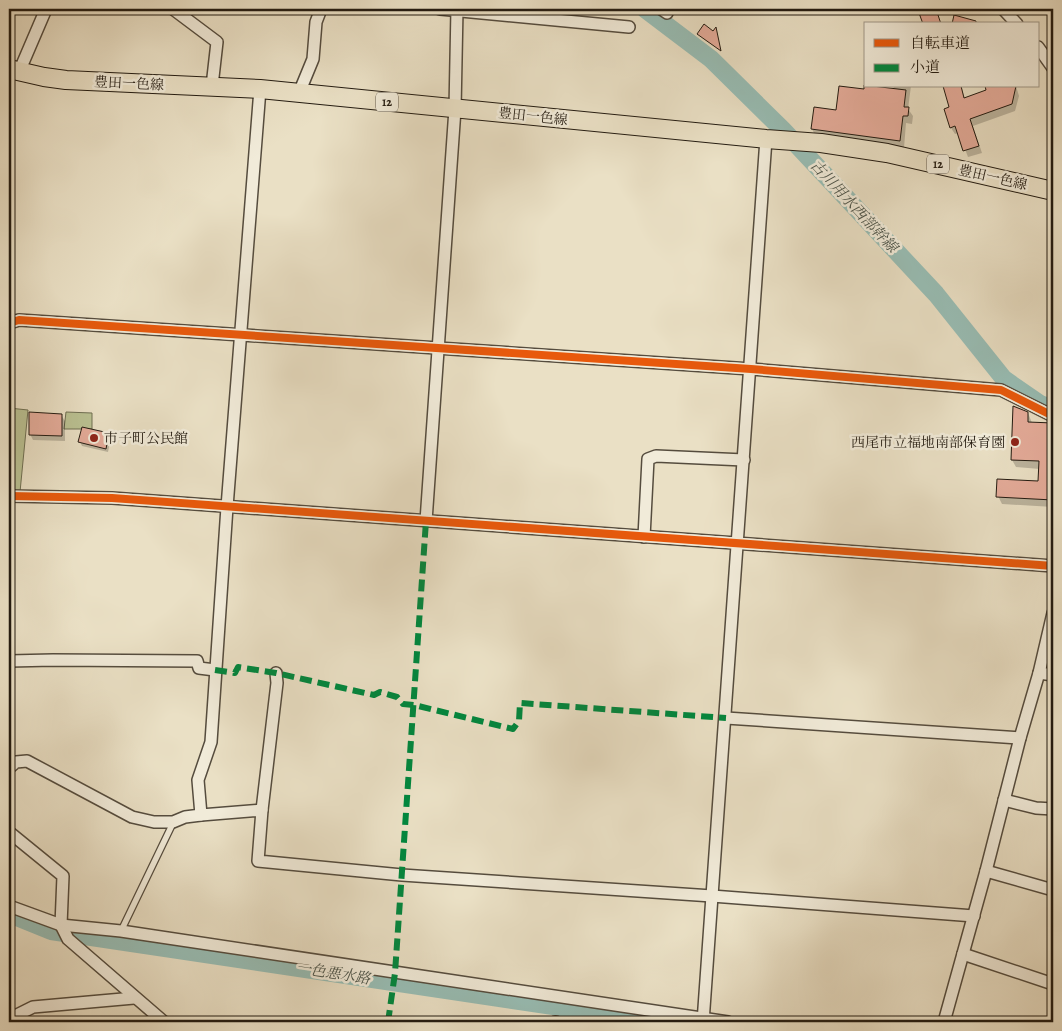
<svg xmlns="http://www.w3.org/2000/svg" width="1062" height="1031" viewBox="0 0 1062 1031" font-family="Alegreya,'Noto Serif JP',serif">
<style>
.green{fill:#bac192;stroke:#6e6e52}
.shadow{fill:#0003}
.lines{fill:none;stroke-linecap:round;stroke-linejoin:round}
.river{stroke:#98bdb4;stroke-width:18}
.building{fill:#e4ab99;stroke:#231b11}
.service-casing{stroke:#554c3e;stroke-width:8}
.minor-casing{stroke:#554c3e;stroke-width:14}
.primary-casing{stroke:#231b11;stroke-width:20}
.service{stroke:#f1ebd9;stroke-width:5.5}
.minor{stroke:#f1ebd9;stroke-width:11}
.primary{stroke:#eae0c5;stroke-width:18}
.quiet{stroke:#00873e;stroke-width:6;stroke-dasharray:12 6;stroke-linecap:butt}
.cycleway-casing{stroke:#f1ebd9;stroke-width:11}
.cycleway{stroke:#e8590c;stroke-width:8}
.poi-dot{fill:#8f2418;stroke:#f1ebd9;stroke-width:2}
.labels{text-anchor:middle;stroke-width:5;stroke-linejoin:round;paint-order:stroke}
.shield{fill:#f1ebd9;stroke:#61594d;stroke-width:1}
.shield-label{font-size:12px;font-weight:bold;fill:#231b11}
.street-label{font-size:14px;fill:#231b11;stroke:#f1ebd9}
.poi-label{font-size:14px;fill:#231b11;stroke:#f1ebd9;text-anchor:start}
.water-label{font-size:15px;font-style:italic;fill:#4c544a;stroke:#f1ebd9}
</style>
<rect width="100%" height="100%" fill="#eae0c5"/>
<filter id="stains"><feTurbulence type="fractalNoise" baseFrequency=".004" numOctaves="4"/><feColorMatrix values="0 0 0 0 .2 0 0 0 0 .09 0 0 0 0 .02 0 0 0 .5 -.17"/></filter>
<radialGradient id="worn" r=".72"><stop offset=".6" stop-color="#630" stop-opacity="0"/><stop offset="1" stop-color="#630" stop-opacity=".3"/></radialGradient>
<g class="green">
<path d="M9 408 28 410 20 492H9Z"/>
<path d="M66 412 92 413V429H64Z"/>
</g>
<g class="shadow">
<path d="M894 86H911L908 109 913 116 912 124 906 123 904 148 816 137 812 129 865 91 893 90Z"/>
<path d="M944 86H961L965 99 1016 86 1019 96 1015 111 973 126 982 153 968 157 959 133 955 134 951 128 945 110 951 108Z"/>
<path d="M1028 413 1032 423 1053 425V507L1002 504 998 496 1040 482V469L1016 467 1012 460Z"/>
<path d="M61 415 65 421V441L33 440 30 434Z"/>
<path d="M109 434 111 438 108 452 82 446 80 442Z"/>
</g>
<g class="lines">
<g class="river">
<path d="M645 9 711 59 783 130 936 294 1004 379 1040 404 1053 409"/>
<path d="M9 914 51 931 660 1022"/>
</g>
</g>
<g class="building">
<path d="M932 9H936L941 24H923L919 13Z"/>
<path d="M954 15 976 21V24H952Z"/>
<path d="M704 24 713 31 716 27 721 51 697 34Z"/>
<path d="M864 85 906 90 904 107H909L908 116H903L900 141 811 129 814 107 836 110 839 86 864 89Z"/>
<path d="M943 86H961L964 98 986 90 985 86H1016L1012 104 970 119 979 146 963 151 955 126 950 128 944 109 949 107Z"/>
<path d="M1013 406 1028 412V422L1053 423V500L996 497 997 479 1038 481 1039 461 1011 460Z"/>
<path d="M29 412 62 414V436L29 435Z"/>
<path d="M82 427 109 433 106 449 78 442Z"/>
</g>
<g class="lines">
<g class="service-casing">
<path id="service" d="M121 931 173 823"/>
</g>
<g class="minor-casing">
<g id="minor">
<path d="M173 9 217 42 212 86"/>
<path d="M440 9 629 27"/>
<path d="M661 9 667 13"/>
<path d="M1003 9 1017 24"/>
<path d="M1038 47 1053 68"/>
<path d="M19 72 46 9"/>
<path d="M299 93 313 59 316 22 321 9"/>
<path d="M9 323 19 320 751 369 1001 390 1053 416"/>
<path d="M9 496 112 498 1053 566"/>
<path d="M426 521 455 109 457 9"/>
<path d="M644 537 648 459 656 456 744 460"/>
<path d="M9 661 53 660 197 661 199 668 215 670"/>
<path d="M1039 673 1053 675"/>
<path d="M726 718 1020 738"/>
<path d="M9 768 16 762 27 761 132 817 154 822H173L185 817 201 815 198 780 211 742 227 507 260 89"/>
<path d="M1004 800 1036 808 1053 809"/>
<path d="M262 810 277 683 276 673"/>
<path d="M201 815 262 810 258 861 402 875 712 896 974 916"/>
<path d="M9 832 63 876 61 925 68 939 164 1022"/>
<path d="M986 871 1053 890"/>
<path d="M9 906 61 925 121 931 728 1022"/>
<path d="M963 954 1053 984"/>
<path d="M9 1019 33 1007 134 998"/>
<path d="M555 1022H556"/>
<path d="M703 1022 766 139"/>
<path d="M944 1022 986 871 1020 738 1039 673 1053 613"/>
</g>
</g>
<g class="primary-casing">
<path id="primary" d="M9 69 44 77 66 80 260 89 766 139 821 143 887 153 1053 191"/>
</g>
<use href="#service" class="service"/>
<use href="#minor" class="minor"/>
<use href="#primary" class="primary"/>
<g class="quiet">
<path d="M215 670 235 673 238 667 276 673 374 695 380 692 397 697 403 704 414 705 513 729 519 721 520 703 726 718"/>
<path d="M388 1022 395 973 426 521"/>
</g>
<g class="cycleway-casing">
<g id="cycleway">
<path d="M9 323 19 320 751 369 1001 390 1053 416"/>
<path d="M9 496 112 498 1053 566"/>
</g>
</g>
<use href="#cycleway" class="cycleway"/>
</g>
<g class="poi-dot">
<circle cx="94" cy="438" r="5"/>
<circle cx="1015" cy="442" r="5"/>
</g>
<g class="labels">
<g class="shield">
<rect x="376" y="92.5" width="22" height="19" rx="4"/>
<rect x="927" y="154.5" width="22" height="19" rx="4"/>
</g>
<g class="shield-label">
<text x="387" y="106">12</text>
<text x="938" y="168">12</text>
</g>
<g class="street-label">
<text transform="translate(129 83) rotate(3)" y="5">豊田一色線</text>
<text transform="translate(533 116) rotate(6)" y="5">豊田一色線</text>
<text transform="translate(993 177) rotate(13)" y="5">豊田一色線</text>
</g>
<g class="poi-label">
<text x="104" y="443">市子町公民館</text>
<text x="1005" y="447" text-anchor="end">西尾市立福地南部保育園</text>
</g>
<g class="water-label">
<text transform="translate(854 206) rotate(47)" y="5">古川用水西部幹線</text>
<text transform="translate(333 973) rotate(9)" y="5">一色悪水路</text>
</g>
</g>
<rect width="1062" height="1031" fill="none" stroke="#eae0c5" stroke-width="30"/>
<rect x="10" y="10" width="1042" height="1011" fill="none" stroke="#231b11" stroke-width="2.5"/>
<rect x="15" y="15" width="1032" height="1001" fill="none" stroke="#231b11"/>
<rect x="864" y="22" width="175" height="65" fill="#f1ebd9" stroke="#9f9889"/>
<rect x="874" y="39" width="25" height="8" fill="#e8590c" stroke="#9f9889"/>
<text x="910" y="48" font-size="15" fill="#231b11">自転車道</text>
<rect x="874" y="64" width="25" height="8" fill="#00873e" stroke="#9f9889"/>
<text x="910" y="72" font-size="15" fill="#231b11">小道</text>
<rect width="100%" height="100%" filter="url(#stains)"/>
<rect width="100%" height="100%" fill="url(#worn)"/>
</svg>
